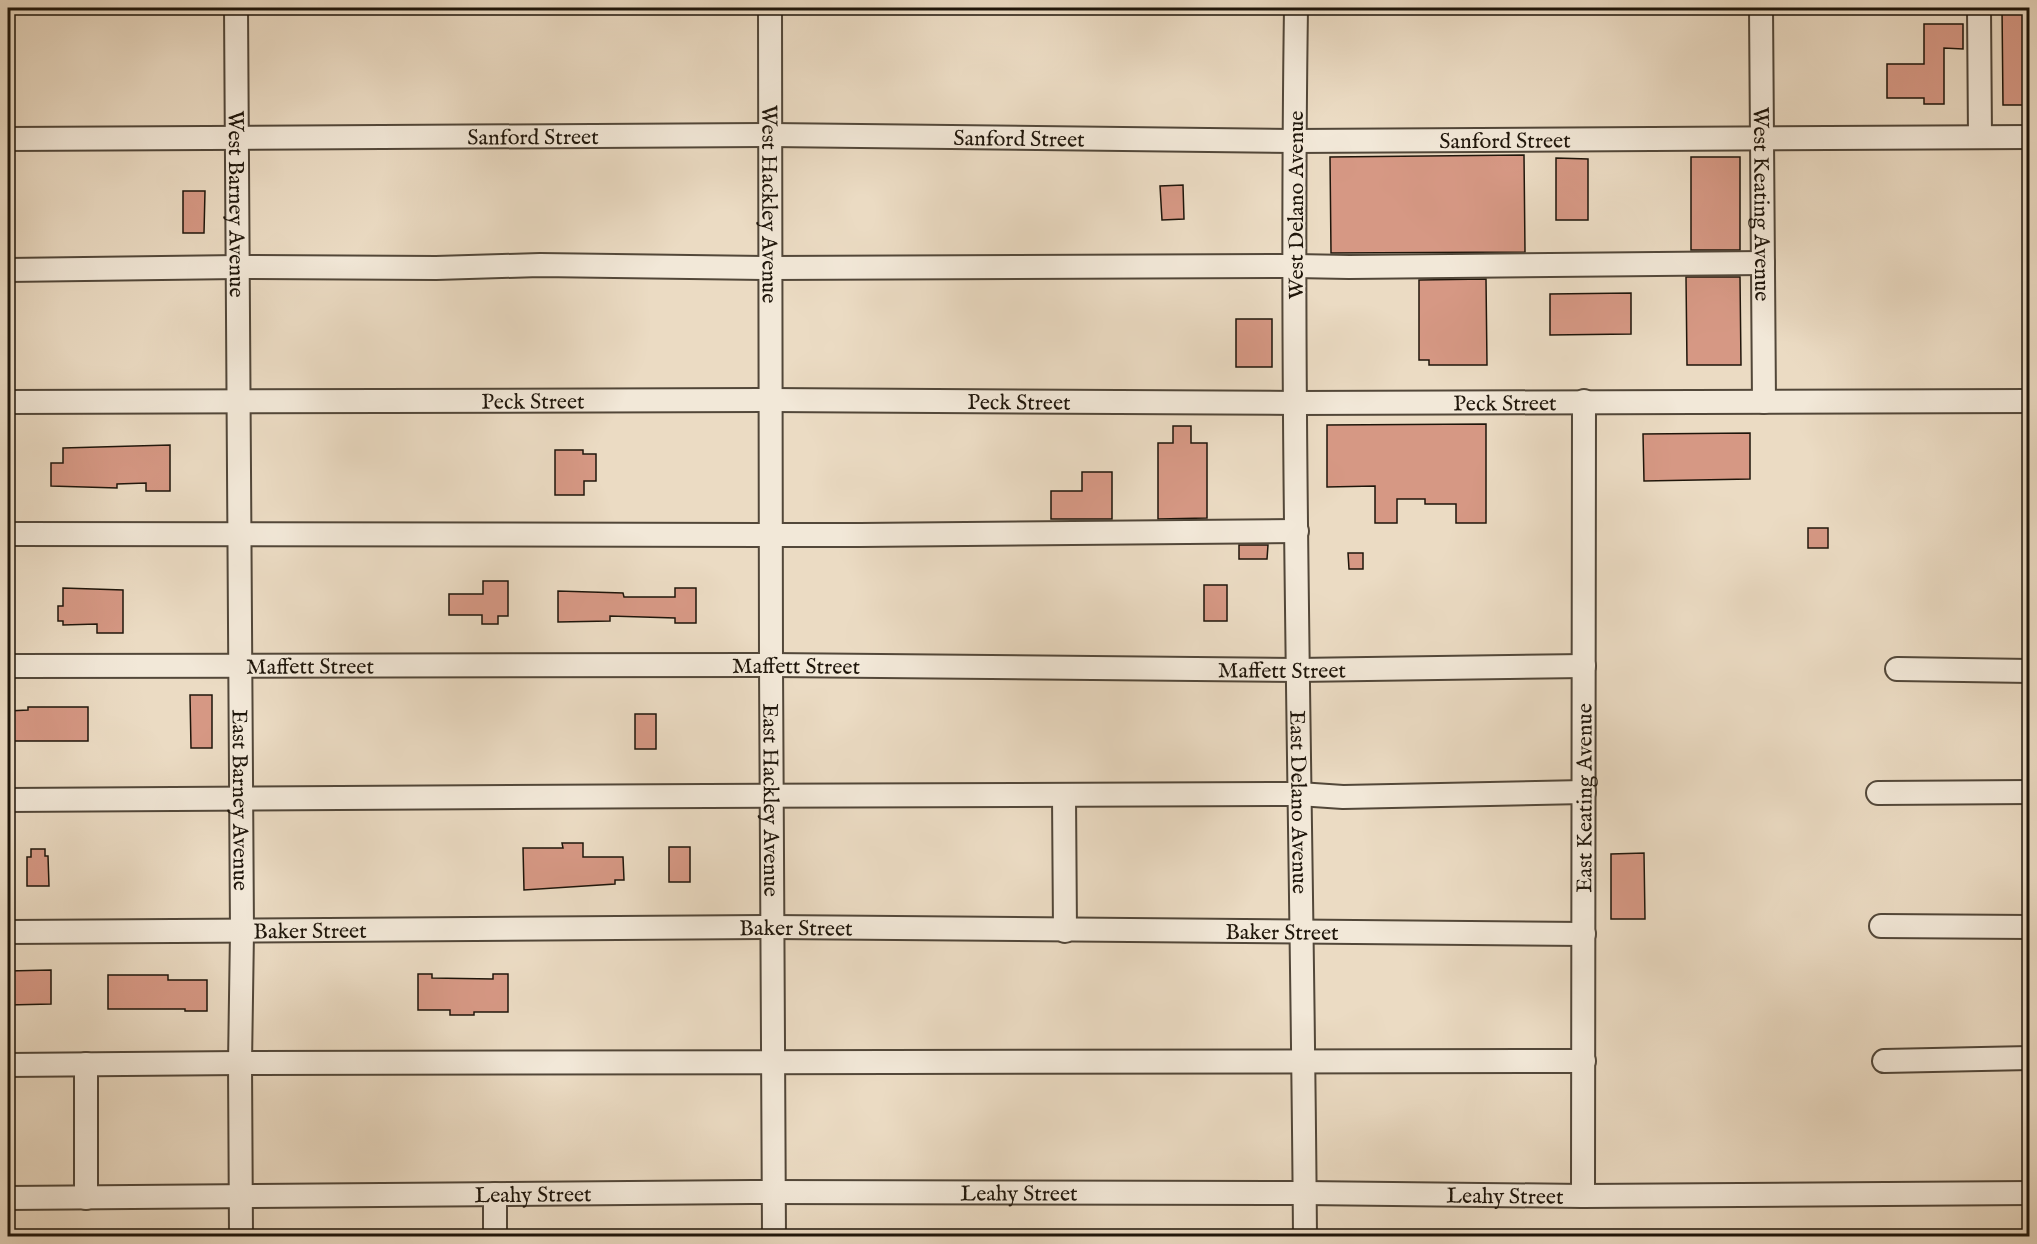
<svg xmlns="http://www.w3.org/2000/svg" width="2037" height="1244" viewBox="0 0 2037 1244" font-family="'IM FELL English',serif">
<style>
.building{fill:#d69884;stroke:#1f160b;stroke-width:1.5}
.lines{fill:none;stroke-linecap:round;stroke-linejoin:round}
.minor-casing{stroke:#524739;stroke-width:26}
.minor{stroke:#f2e8d8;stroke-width:22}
.labels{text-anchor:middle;stroke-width:4.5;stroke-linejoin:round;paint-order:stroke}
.street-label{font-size:22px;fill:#1f160b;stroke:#f2e8d8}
</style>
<rect width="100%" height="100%" fill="#ebdbc3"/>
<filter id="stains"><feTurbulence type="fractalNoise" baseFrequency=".00333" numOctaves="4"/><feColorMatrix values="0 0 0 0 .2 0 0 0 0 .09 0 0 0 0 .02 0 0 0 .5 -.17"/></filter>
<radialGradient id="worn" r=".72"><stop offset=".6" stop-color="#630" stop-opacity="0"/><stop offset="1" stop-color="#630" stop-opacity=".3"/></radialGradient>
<g class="building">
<path d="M2002 8H2030V105H2003Z"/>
<path d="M1924 24H1963V49L1944 48V104H1924V98H1887V64H1924Z"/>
<path d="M1524 155 1525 252 1331 253 1330 157Z"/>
<rect x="1691" y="157" width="49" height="93"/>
<path d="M1556 158 1588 159V220H1556Z"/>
<path d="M1183 185 1184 219 1162 220 1160 186Z"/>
<path d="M183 191H205L204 233H183Z"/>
<path d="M1686 277H1740L1741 365H1687Z"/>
<path d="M1486 279 1487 365H1429V360H1419V280Z"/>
<path d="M1631 293V334L1550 335V294Z"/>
<rect x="1236" y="319" width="36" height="48"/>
<path d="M1486 424V523H1456V504H1425V499H1397V523H1375V486L1327 487V425Z"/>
<path d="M1173 426H1191V443H1207V518L1158 519V443H1173Z"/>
<path d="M1750 433V479L1644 481 1643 434Z"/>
<path d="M170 445V491H146V483L117 484V488L51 486V463H63V448Z"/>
<path d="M555 450H583V454H596V481H584V495H555Z"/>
<path d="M1082 472H1112V519H1051V491H1082Z"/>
<rect x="1808" y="528" width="20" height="20"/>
<path d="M1239 545H1268L1267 559H1239Z"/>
<path d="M1348 553H1363V569H1349Z"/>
<path d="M483 581H508V616H498V624H482V615H449V594H483Z"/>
<rect x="1204" y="585" width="23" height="36"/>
<path d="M63 588 123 590V633H97V624L63 625V621H58V606H63Z"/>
<path d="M675 588H696V623H675V618L610 616V621L558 622V591L623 593 624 597H675Z"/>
<path d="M190 695H212V748H191Z"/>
<path d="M28 707H88V741H8V711L28 710Z"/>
<rect x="635" y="714" width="21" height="35"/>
<path d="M562 843H583V857H623L624 880H615V884L524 890 523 848H563Z"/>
<rect x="669" y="847" width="21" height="35"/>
<path d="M31 849H45V856H48L49 886H27V857H31Z"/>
<path d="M1644 853 1645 919H1611V854Z"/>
<path d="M51 970V1004L8 1005V971Z"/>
<path d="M418 974H432V978L493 979V974H508V1012H474V1015H450V1010H418Z"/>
<path d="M108 975H168V980H207V1011H185V1009H108Z"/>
</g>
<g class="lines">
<g class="minor-casing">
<g id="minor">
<path id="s1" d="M236 8 242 932 240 1063 241 1236"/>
<path id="s2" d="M770 8 771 665 774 1236"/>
<path id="s3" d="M1296 8C1290 417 1302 827 1305 1236"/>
<path id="s4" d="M1761 8 1764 402"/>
<path d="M1979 8 1980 137"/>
<path id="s5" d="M8 139 771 135 1294 141 2030 137"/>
<path d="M8 270 238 267 436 268 540 265 771 268 1295 266 1349 267 1763 263"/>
<path id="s6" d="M8 402 770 400 1296 403 2030 401"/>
<path d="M8 534 860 535 1297 531"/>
<path id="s7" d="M8 666 771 665 1297 670 1584 666"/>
<path d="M1897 669 2030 671"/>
<path d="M1878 793 2030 792"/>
<path d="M1064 796 1065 931"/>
<path d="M8 800C438 794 869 798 1299 794L1343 797 1584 792"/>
<path d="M1881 926 2030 927"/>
<path id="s8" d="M8 932 773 927 1584 934"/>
<path d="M1884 1061 2030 1058"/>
<path d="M8 1065 240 1063 1584 1061"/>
<path d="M495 1194V1236"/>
<path id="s9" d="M1583 1196 1584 401"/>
<path id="s10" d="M8 1198 751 1192 1304 1193 1583 1196 2030 1193"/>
<path d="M86 1198V1064"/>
</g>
</g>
<use href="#minor" class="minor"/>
</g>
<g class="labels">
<g class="street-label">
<text dy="8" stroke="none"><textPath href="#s5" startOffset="525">Sanford Street</textPath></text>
<text dy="8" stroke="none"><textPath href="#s5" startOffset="1011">Sanford Street</textPath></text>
<text dy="8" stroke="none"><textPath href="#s5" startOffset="1497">Sanford Street</textPath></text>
<text dy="8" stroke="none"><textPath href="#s1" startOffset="196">West Barney Avenue</textPath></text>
<text dy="8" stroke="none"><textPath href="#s2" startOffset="196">West Hackley Avenue</textPath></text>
<text transform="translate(1295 205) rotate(-90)" y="8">West Delano Avenue</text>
<text dy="8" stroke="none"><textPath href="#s4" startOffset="196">West Keating Avenue</textPath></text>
<text dy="8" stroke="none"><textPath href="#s6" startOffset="525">Peck Street</textPath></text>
<text dy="8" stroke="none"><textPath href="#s6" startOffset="1011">Peck Street</textPath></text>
<text dy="8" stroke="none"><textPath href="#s6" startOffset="1497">Peck Street</textPath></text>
<text dy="8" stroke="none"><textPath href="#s7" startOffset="302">Maffett Street</textPath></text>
<text dy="8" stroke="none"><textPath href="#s7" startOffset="788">Maffett Street</textPath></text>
<text dy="8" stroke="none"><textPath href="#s7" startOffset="1274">Maffett Street</textPath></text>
<text dy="8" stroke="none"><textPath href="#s9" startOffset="398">East Keating Avenue</textPath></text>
<text dy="8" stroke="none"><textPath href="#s2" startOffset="792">East Hackley Avenue</textPath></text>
<text dy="8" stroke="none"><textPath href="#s1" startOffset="792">East Barney Avenue</textPath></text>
<text dy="8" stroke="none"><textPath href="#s3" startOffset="794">East Delano Avenue</textPath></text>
<text dy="8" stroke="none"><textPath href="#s8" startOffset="788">Baker Street</textPath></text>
<text dy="8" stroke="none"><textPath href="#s8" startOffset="302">Baker Street</textPath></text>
<text dy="8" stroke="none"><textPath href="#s8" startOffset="1274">Baker Street</textPath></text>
<text dy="8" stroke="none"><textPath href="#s10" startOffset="1011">Leahy Street</textPath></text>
<text dy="8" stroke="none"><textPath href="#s10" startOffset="525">Leahy Street</textPath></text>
<text dy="8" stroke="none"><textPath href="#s10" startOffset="1497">Leahy Street</textPath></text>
</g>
</g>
<rect width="2037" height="1244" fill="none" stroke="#ebdbc3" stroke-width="30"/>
<rect x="9" y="9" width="2019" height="1226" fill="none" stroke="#1f160b" stroke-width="3"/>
<rect x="15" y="15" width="2007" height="1214" fill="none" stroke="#1f160b" stroke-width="1.5"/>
<rect width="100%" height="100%" filter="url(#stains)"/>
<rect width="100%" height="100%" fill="url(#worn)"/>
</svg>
